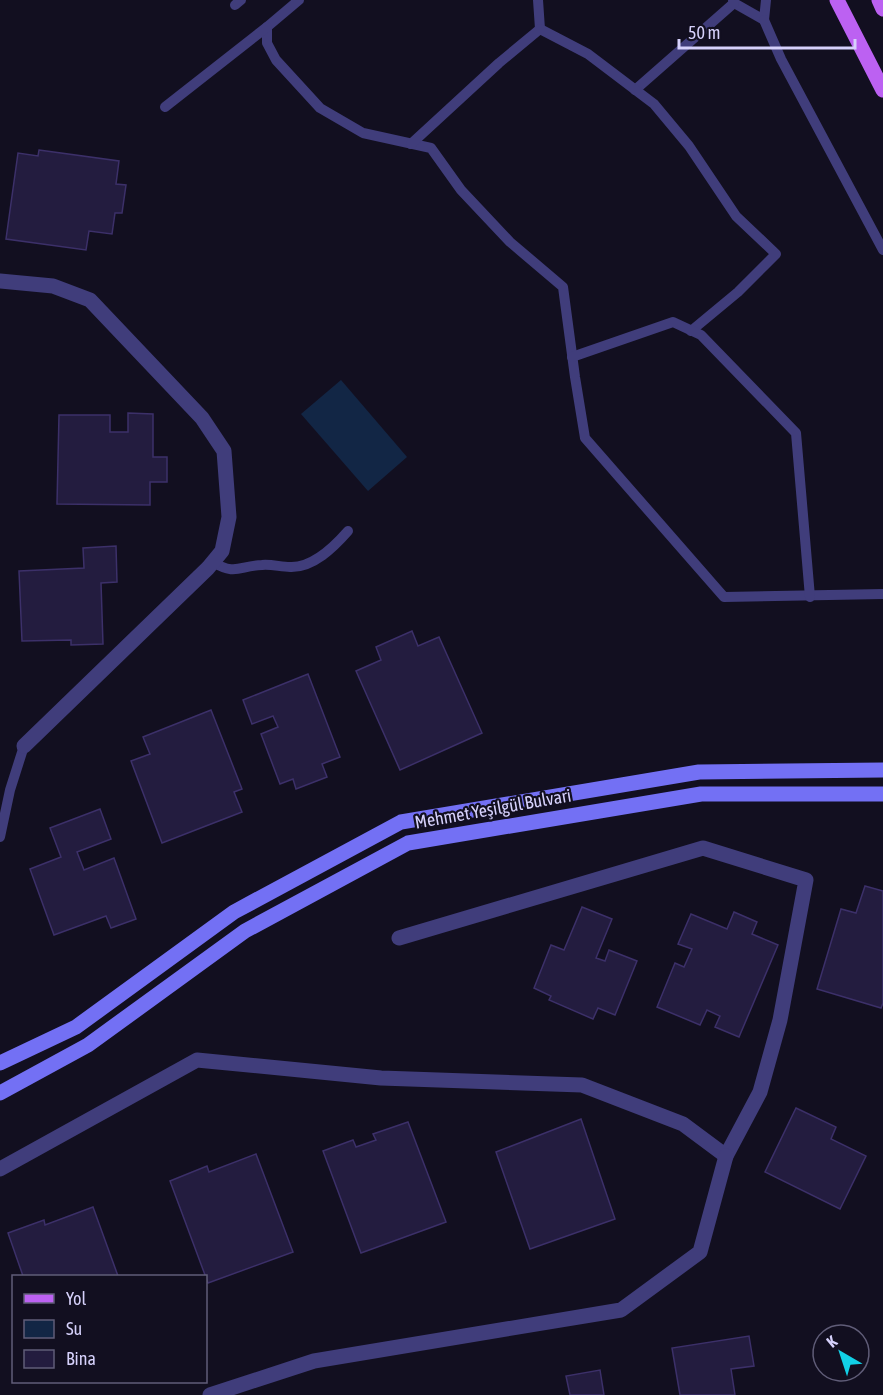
<svg xmlns="http://www.w3.org/2000/svg" width="883" height="1395" viewBox="0 0 883 1395" font-family="'Asap Condensed',sans-serif">
<style>
.water{fill:#122645}
.building{fill:#231c3f;stroke:#3c3069;stroke-width:1.5}
.lines{fill:none;stroke-linecap:round;stroke-linejoin:round}
.lane{stroke:#403d7b;stroke-width:10}
.street{stroke:#403d7b;stroke-width:15}
.secondary{stroke:#7370f4;stroke-width:15}
.primary{stroke:#bc61f2;stroke-width:15}
.labels{text-anchor:middle;stroke-width:4.5;stroke-linejoin:round;paint-order:stroke}
.street-label{font-size:18px;fill:#d6d1fb;stroke:#120f20}
</style>
<rect width="100%" height="100%" fill="#120f20"/>
<path class="water" d="M341 380 407 457 368 491 301 414Z"/>
<g class="building">
<path d="M39 150 119 161 116 184 126 185 122 213H115L112 234 89 231 86 250 6 239 18 153 38 156Z"/>
<path d="M128 413 153 414V457H167V482H150V505L57 504 59 415H110V432H128Z"/>
<path d="M116 546 117 582 101 583 103 644 71 645V640L22 641 19 571 84 568 83 548Z"/>
<path d="M412 631 418 646 439 637 482 733 400 770 356 671 381 660 376 647Z"/>
<path d="M308 674 340 757 322 764 327 777 296 789 293 779 280 784 261 734 278 727 273 716 252 724 243 700Z"/>
<path d="M211 710 242 789 234 792 242 812 162 843 131 761 150 754 143 737Z"/>
<path d="M100 809 111 839 77 852 84 870 114 858 136 919 111 928 106 916 54 935 30 869 61 857 50 828Z"/>
<path d="M865 886 883 891V1003L881 1008 817 989 841 909 856 913Z"/>
<path d="M582 907 612 919 596 958 605 961 609 950 637 961 615 1015 598 1008 593 1019 549 1000 551 996 534 988 551 945 564 950Z"/>
<path d="M734 912 757 922 752 934 778 945 739 1037 715 1027 720 1016 707 1010 700 1025 657 1007 675 963 684 967 692 949 678 944 691 914 727 929Z"/>
<path d="M796 1108 836 1127 831 1139 866 1156 840 1209 765 1172Z"/>
<path d="M581 1119 615 1219 530 1249 496 1152Z"/>
<path d="M408 1122 446 1222 361 1253 323 1151 353 1140 356 1147 376 1140 373 1134Z"/>
<path d="M256 1154 293 1252 208 1283 170 1181 207 1166 209 1172Z"/>
<path d="M93 1207 118 1276H23L8 1233 44 1220 45 1225Z"/>
<path d="M749 1336 754 1366 731 1369 735 1395H680L672 1348Z"/>
<path d="M600 1370 604 1395H570L566 1376Z"/>
</g>
<g class="lines">
<g class="lane">
<path d="M299 0 267 27V43L276 60 320 108 363 133 431 148 461 190 510 242 563 287 575 377 585 438 724 597 883 594"/>
<path d="M538 0 540 29"/>
<path d="M733 0 734 3 764 20 766 0"/>
<path d="M235 5 241 0"/>
<path d="M764 20 781 59 883 250"/>
<path d="M635 90 734 3"/>
<path d="M165 107 267 27"/>
<path d="M411 144 499 63 540 29 588 54 654 104 689 146 736 216 776 254 738 292 691 331"/>
<path d="M572 357 673 322 701 335 796 433 810 597"/>
<path d="M212 562C237 576 238 566 262 565 271 564 281 567 290 567 313 568 334 547 348 531"/>
<path d="M0 837 10 790 24 746"/>
</g>
<g class="street">
<path d="M0 281 53 286 90 300 202 418 224 451 229 517 222 551 208 568 24 746"/>
<path d="M0 1169 197 1060 381 1078 582 1085 683 1124 726 1156 760 1092 780 1020 806 880 703 848 399 938"/>
<path d="M210 1395 314 1361 621 1310 700 1252 726 1156"/>
</g>
<g class="secondary">
<path d="M0 1063 76 1027 234 912 401 822 699 772 883 770"/>
<path d="M0 1093 88 1045 245 931 408 843 701 794H883"/>
</g>
<g class="primary">
<path d="M837 0 883 90"/>
<path d="M879 0 883 9"/>
</g>
</g>
<g class="labels">
<g class="street-label">
<text transform="translate(493 809) rotate(-10)" y="6">Mehmet Yeşilgül Bulvari</text>
</g>
</g>
<rect x="12" y="1275" width="195" height="108" fill="#120f20" stroke="#605d78" stroke-width="1.5"/>
<rect x="24" y="1294" width="30" height="9" fill="#bc61f2" stroke="#605d78" stroke-width="1.5"/>
<text x="66" y="1305" font-size="18" fill="#d6d1fb">Yol</text>
<rect x="24" y="1320" width="30" height="18" fill="#122645" stroke="#605d78" stroke-width="1.5"/>
<text x="66" y="1335" font-size="18" fill="#d6d1fb">Su</text>
<rect x="24" y="1350" width="30" height="18" fill="#231c3f" stroke="#605d78" stroke-width="1.5"/>
<text x="66" y="1365" font-size="18" fill="#d6d1fb">Bina</text>
<g transform="translate(841 1353) rotate(321)"><circle r="28" fill="#120f20" stroke="#605d78" stroke-width="1.5"/>
<path d="M0-4.5L10 22L0 15L-10 22Z" fill="#12d0e6"/>
<text y="-9" font-size="16" font-weight="bold" text-anchor="middle" fill="#d6d1fb">K</text>
</g>
<path d="M679 39v9h176v-9" fill="none" stroke="#d6d1fb" stroke-width="3"/>
<text x="688" y="39" font-size="18" fill="#d6d1fb" stroke="#120f20" stroke-width="4.5" paint-order="stroke">50 m</text>
</svg>
